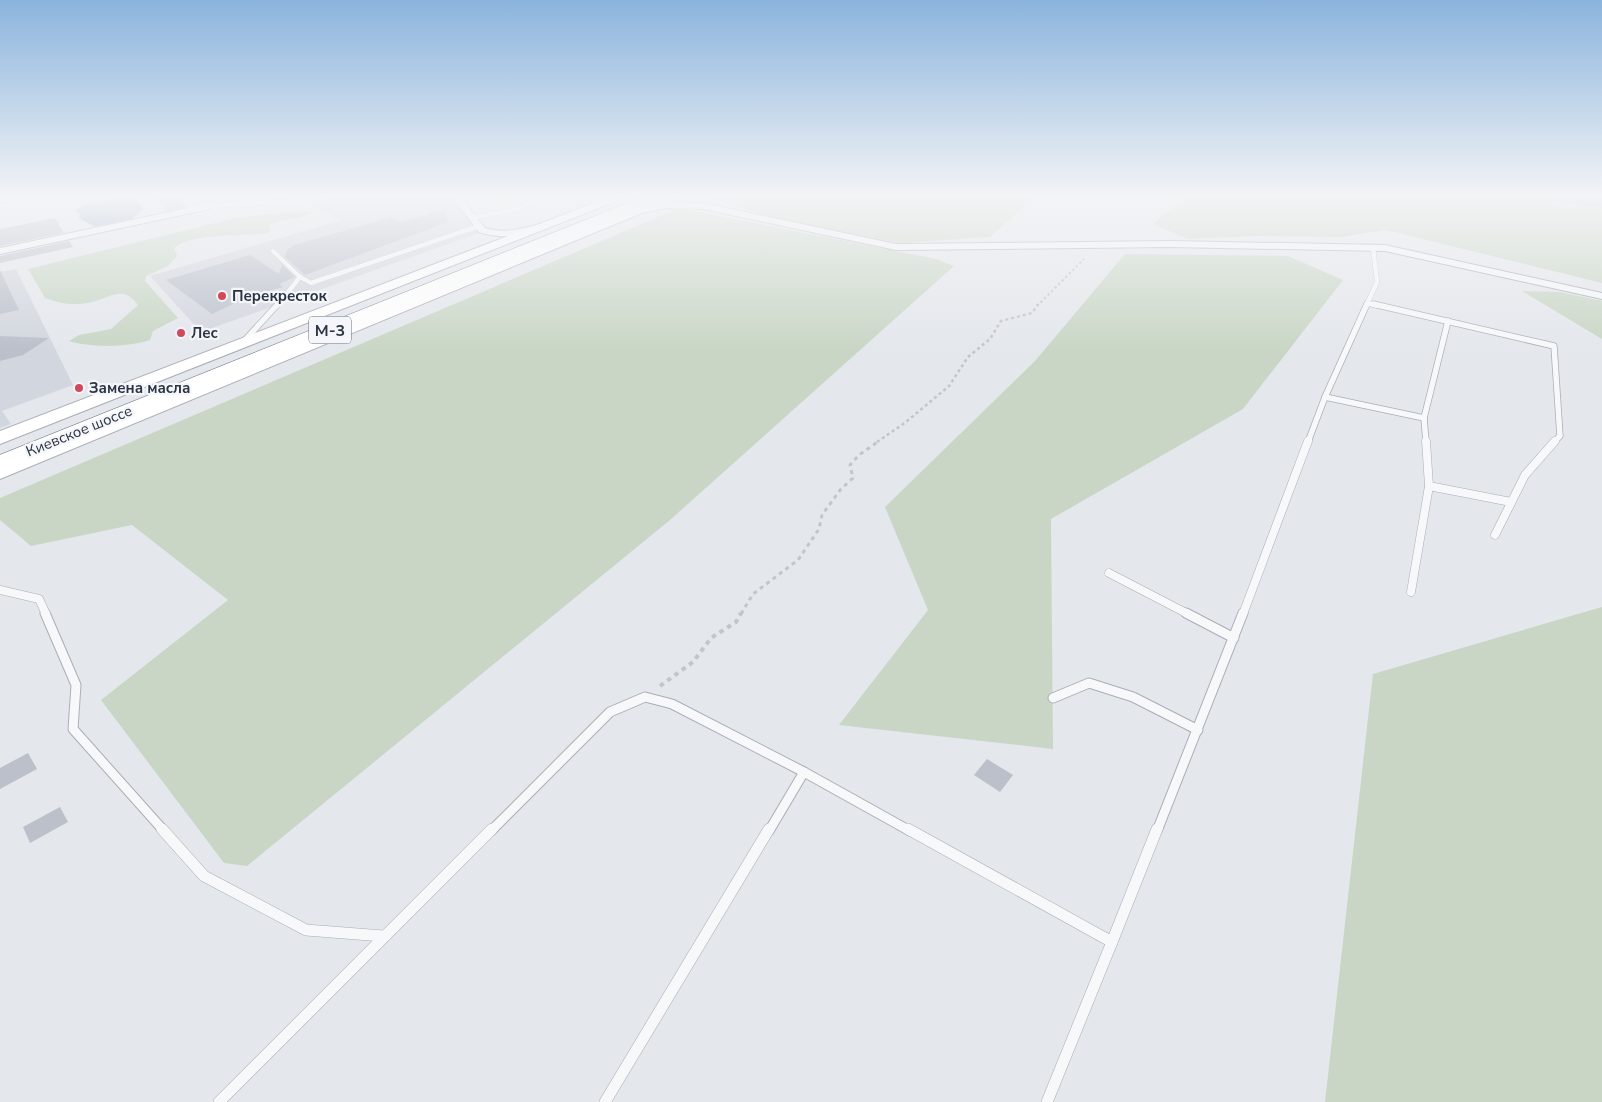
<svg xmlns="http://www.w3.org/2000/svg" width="1602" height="1102" viewBox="0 0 1602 1102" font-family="'Nunito Sans',sans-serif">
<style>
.built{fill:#d2d6de}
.green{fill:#c9d6c5}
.water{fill:#9fb4cc}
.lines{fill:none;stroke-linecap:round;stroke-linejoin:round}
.river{fill:#9fb4cc;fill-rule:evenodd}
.building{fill:#bbc0ca}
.lane-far4-casing{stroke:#a9aeb7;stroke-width:5}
.lane-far3-casing{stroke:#a9aeb7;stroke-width:7}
.lane-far2-casing{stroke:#a9aeb7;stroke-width:9}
.lane-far1-casing{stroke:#a9aeb7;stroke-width:11}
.lane-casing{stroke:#a9aeb7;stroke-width:12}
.street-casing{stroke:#a9aeb7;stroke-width:2}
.secondary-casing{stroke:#a9aeb7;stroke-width:2}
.highway-casing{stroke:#8b94a3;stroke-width:1}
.path-far3{stroke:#c2c5cb;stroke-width:2;stroke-dasharray:2.5 2.5;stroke-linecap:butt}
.path-far2{stroke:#c2c5cb;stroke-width:2.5;stroke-dasharray:3 3;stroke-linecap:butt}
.path-far1{stroke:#c2c5cb;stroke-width:3;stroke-dasharray:4 4;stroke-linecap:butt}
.path{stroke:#c2c5cb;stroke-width:4;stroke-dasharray:4.5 4.5;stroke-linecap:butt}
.lane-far4{stroke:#f7f8fa;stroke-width:4.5}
.lane-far3{stroke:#f7f8fa;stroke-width:5.5}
.lane-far2{stroke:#f7f8fa;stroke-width:8}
.lane-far1{stroke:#f7f8fa;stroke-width:9}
.lane{stroke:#f7f8fa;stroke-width:11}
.street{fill:#f7f8fa;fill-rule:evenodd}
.secondary{fill:#fff;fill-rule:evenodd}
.highway{fill:#fff;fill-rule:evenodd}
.poi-dot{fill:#d1495b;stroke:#f4f6f9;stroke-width:2}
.labels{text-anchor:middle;stroke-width:4.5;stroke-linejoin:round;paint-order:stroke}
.far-poi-label{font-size:15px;font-weight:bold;fill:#2b3445;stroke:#f4f6f9;text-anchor:start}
.far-street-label{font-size:15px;fill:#2b3445;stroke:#f4f6f9}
.shield{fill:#f4f6f9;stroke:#676e7b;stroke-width:1}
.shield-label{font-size:16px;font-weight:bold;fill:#2b3445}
</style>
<rect width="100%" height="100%" fill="#e4e7ec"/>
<g class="built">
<path d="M336 196H450L479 233 201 332 150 276 342 220 314 207 321 201Z"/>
<path d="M16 269 73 385 2 411 11 424 0 428V272Z"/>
</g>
<g class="green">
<path d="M714 196H1037L990 237 900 243 784 220 708 199Z"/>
<path d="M1187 196H1602V283L1386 230 1341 237 1258 236 1188 239 1153 224Z"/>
<path d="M679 208 936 259 954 266 670 520 247 866 224 863 101 700 228 600 132 525 31 546 0 520V498Z"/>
<path d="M308 211 309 214C296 220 281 219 269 225L271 229 268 233C242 237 195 232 174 248L177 256 168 266 146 276 145 281 178 318 153 331 150 340C129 347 91 348 69 341L79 335 111 329 138 305C123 285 112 297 92 302 77 306 60 304 45 298L28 269 240 217Z"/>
<path d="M1125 254 1288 256 1343 280 1243 409 1051 519 1053 749 839 725 928 610 885 507 1035 361Z"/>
<path d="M1522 291 1560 292 1602 301V339Z"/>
<path d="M1602 607V1102H1325L1373 674Z"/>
</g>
<path class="water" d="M130 198 137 201 144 209 132 219 95 227 79 218 80 214 75 210C91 200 111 200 130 198Z"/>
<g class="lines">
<path class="river" d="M1546 196H1602V207L1556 202 1549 200Z"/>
</g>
<g class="building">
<path d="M154 196H179L186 207 167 211Z"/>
<path d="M444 210 448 222 305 275 285 257 287 250 294 245 392 217 401 222Z"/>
<path d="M55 218 64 233 0 246V229Z"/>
<path d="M69 241 73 247 0 263V256Z"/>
<path d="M250 255 279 274 282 265 295 277 279 284 283 287 246 298 212 314 166 280Z"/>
<path d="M0 270 19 310 0 314Z"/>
<path d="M0 336 49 338 23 355 0 361Z"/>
<path d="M28 753 37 769 0 789V768Z"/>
<path d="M987 759 1013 775 1000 792 974 775Z"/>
<path d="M60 807 68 822 30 843 23 827Z"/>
</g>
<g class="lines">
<g class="lane-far4-casing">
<g id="lane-far4">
<path d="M207 196 190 203V207L297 201 326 196"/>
<path d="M240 196 248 203"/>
<path d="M472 218 518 209 541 196"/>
<path d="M273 251 300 277 311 283 479 226"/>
<path d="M1367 303 1378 306"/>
<path d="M277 306 300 277"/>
<path d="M1366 306 1377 282 1373 247"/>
</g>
</g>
<g class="lane-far3-casing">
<g id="lane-far3">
<path d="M1373 304 1554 346 1560 436 1554 442"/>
<path d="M244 341 278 304"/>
<path d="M1325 397 1424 418"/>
<path d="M1308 442 1325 397 1367 304"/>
<path d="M1426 442 1424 418 1448 321"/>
</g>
</g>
<g class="lane-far2-casing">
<g id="lane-far2">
<path d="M1429 486 1511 502"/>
<path d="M1495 535 1525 475 1555 441"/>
<path d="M1109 573 1188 614"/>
<path d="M0 590 39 599 46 614"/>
<path d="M1411 592 1429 486 1426 441"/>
<path d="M1243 614 1308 441"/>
</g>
</g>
<g class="lane-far1-casing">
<g id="lane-far1">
<path d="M45 613 76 685 73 729 164 831"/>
<path d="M1186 613 1234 638"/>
<path d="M1053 698 1089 683 1133 697 1198 730"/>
<path d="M491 831 610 712 645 697 672 704 804 772 910 831"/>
<path d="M769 831 804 772"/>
<path d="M1157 831 1243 613"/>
</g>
</g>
<g class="lane-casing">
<g id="lane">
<path d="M162 829 204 876 306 930 383 936"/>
<path d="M908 829 1112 942 1157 829"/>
<path d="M219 1102 492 829"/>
<path d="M605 1102 769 829"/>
<path d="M1047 1102 1112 942"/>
</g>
</g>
<g class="street-casing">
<g id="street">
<path d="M19 196 18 198 0 203V197Z"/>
<path d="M451 196H460L485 228C503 234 522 229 540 224L545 227C531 239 495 238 479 232Z"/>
<path d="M667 202 703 203 896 244 1170 241 1385 245 1602 293V299L1385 251 1170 247 896 250 703 209 667 208 646 212 641 209Z"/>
<path d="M207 204 210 205V209L0 254V248Z"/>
</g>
</g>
<g class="secondary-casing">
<g id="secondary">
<path d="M612 196H629L0 444V431Z"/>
<path d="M666 196H683L0 479V466Z"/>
</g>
</g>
<g class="highway-casing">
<path id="highway" d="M645 196H666L664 199 0 471V455Z"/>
</g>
<path class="path-far3" d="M1037 306 1084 259"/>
<path class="path-far2" d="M877 442 906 422 949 386 968 357 990 339 1001 321 1032 313 1038 304"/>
<path class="path-far1" d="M741 614 753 594 798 560 819 529 822 515 841 489 853 478 850 465 859 455 879 441"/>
<path class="path" d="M660 686 693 662 711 638 736 622 741 613"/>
<use href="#lane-far4" class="lane-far4"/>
<use href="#lane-far3" class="lane-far3"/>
<use href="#lane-far2" class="lane-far2"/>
<use href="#lane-far1" class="lane-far1"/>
<use href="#lane" class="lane"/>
<use href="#street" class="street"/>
<use href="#secondary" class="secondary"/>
<use href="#highway" class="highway"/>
</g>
<linearGradient id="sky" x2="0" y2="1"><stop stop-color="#8bb4dd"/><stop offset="0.56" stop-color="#f3f4f6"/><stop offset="1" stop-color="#f3f4f6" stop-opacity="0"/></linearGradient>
<rect width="1602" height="350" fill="url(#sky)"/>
<g class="poi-dot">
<circle cx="222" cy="296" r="5"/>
<circle cx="181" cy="333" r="5"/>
<circle cx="79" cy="388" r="5"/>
</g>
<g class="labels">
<g class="far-poi-label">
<text x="232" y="301">Перекресток</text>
<text x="191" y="338">Лес</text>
<text x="89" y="393">Замена масла</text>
</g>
<g class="far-street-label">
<text transform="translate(79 431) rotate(-22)" y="5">Киевское шоссе</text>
</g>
<rect class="shield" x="309" y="316.5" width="42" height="27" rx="4"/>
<g class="shield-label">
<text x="330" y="336">М-3</text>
</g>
</g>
</svg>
